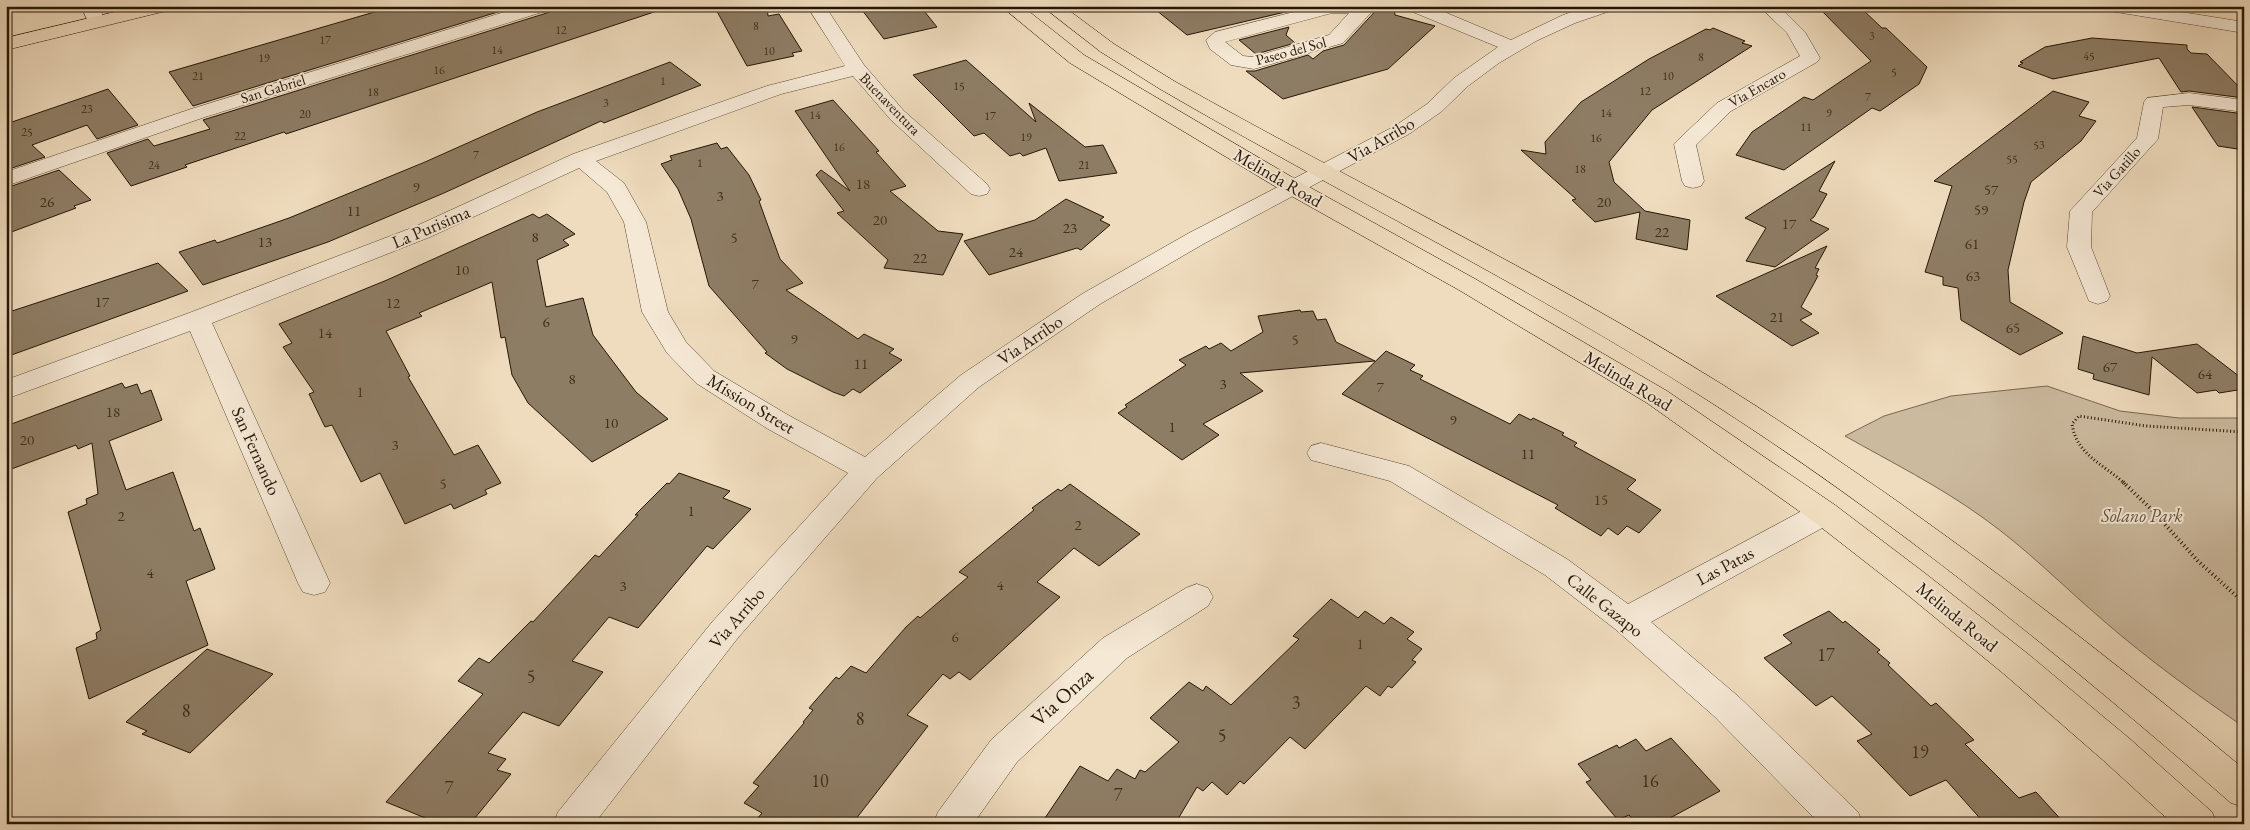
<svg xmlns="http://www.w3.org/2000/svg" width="2250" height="830" viewBox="0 0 2250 830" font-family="'EB Garamond',serif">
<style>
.green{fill:#ccba9f;stroke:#786852}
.building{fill:#8e7d65;stroke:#241605}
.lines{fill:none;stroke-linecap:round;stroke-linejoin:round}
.minor-casing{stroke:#574833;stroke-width:1}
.major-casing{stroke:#241605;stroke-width:1}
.path-far1{stroke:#241605;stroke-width:3;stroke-dasharray:1 2.5;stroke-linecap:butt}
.path{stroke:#241605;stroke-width:4;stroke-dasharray:1 3;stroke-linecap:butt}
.minor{fill:#f5e8d5;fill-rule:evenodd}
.major{fill:#efdcbe;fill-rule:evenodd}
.labels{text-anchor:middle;stroke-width:4;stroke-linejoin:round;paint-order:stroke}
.far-number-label{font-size:12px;fill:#3e301d}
.far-street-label{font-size:15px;fill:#241605;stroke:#f5e8d5}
.number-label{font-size:15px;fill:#3e301d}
.street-label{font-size:18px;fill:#241605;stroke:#f5e8d5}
.park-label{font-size:18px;font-style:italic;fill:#5f4f3b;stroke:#f5e8d5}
.near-number-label{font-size:18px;fill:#3e301d}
.near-street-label{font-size:21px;fill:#241605;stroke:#f5e8d5}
</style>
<rect width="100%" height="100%" fill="#efdcbe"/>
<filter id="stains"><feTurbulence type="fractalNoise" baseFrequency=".004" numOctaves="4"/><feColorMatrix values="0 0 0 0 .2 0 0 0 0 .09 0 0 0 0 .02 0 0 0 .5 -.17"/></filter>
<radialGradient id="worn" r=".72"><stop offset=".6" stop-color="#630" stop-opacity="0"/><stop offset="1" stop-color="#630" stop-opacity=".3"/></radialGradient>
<path class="green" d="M2047 386 2120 411 2179 418H2244V727C2196 694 2149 660 2105 622 2064 587 2026 548 1982 517 1939 486 1891 462 1845 436L1884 416 1951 396Z"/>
<g class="building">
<path d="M395 6H517L193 106 169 72Z"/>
<path d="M554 6H657V11L286 134 284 132 185 165 187 167 131 186 107 153 148 139 154 146 210 129 203 120 550 12Z"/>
<path d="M714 6H767L768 16 779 14 802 51 792 53 794 56 747 66Z"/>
<path d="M859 6H920L937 27 884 39Z"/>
<path d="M1151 6H1296L1294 10 1187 35Z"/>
<path d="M1380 6H1394L1395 15 1435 26 1388 69 1283 99 1246 71H1255L1308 55 1313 59 1323 51 1344 45Z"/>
<path d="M1854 7 1857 9H1862L1882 28H1886L1927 67 1919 84 1880 111 1872 108 1784 170 1736 155 1752 132 1804 97 1813 100 1871 61 1821 10H1824L1822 8Z"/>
<path d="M1289 27 1286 35 1295 43 1256 54 1239 40Z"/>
<path d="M1713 28 1745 41 1742 43 1752 46 1652 110 1609 162 1614 182 1645 211 1690 220 1687 250 1636 239 1640 212 1595 222 1572 200 1576 199 1521 150 1546 154 1545 142 1581 102 1649 59 1706 29 1710 30Z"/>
<path d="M2092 38 2187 45V49L2191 53 2207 54 2244 92V98L2189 91 2181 92 2159 58 2053 79 2018 66 2023 63 2020 62 2045 47Z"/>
<path d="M966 60 1036 122 1029 103 1085 147 1103 145 1117 173 1059 181 1046 148 1023 156 1020 153 1010 156 984 133 974 136 913 75Z"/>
<path d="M670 62 701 85 604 123 601 121 444 193 328 242 203 285 179 252 215 240 217 243 289 218 425 162 537 112Z"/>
<path d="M108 89 138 125 97 139 87 125 32 145 45 157 6 170V120L9 123Z"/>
<path d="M2053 91 2089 102 2079 116 2096 121 2081 141 2031 182 2024 202 2008 270 2010 302 2063 333 2020 355 1961 320 1958 288 1943 285V277L1925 272 1952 186 1934 181Z"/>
<path d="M833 100 879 151 876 152 906 186 890 191 938 231 963 234 943 275 884 268 888 260 837 213 844 211 816 175 821 170 850 191 795 111Z"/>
<path d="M2192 107 2244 114V150L2218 146Z"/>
<path d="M717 143 721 149 727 147 749 175 761 200 759 201 780 259 803 283 786 290 858 339 864 334 894 349 889 353 902 360 860 393 853 389 844 396 833 392 787 369 765 353 767 352 709 286 691 219 678 189 661 164 672 160 670 156Z"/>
<path d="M1835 161 1819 191 1827 194 1814 217 1810 220 1829 229 1775 267 1746 261 1766 228 1745 218Z"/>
<path d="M59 170 91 200 74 206 76 208 6 234V188Z"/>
<path d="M1066 199 1104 217 1100 220 1110 225 1081 250 1077 248 989 275 964 241 1035 220Z"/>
<path d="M533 214 539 218 547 214 575 234 563 240 569 245 537 260 546 307 583 298 593 335 636 392 668 419 592 462 528 403 512 375 505 337 501 338 492 282 419 313 422 316 386 331 410 376 408 377 454 455 478 445 501 483 485 490 487 494 454 509 451 504 405 524 380 473 361 482 332 425 325 427 309 394 314 392 283 347 292 343 279 324 387 280Z"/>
<path d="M1827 246 1815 268 1819 269 1816 275 1818 276 1801 307 1812 314 1800 320 1819 333 1792 346 1716 296Z"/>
<path d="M158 263 188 291 6 357V313Z"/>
<path d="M1300 310 1301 312 1313 311 1317 320 1326 319 1336 342 1375 361 1240 373 1263 391 1203 424 1219 435 1182 460 1118 413 1127 407 1125 405 1186 365 1179 360 1206 346 1209 349 1221 343 1231 351 1263 332 1258 316Z"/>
<path d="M2083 336 2137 353 2197 344 2244 380V389L2219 393 2216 390 2197 393 2152 357 2149 395 2093 379 2094 374 2078 369Z"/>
<path d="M1386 351 1415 365 1410 370 1423 376 1420 379 1510 424 1519 414 1531 420 1533 418 1564 433 1562 435 1577 443 1574 446 1636 480 1627 489 1661 510 1639 533 1627 526 1618 535 1608 528 1601 536 1555 508 1558 505 1342 394Z"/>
<path d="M122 383 125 388 137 384 141 394 151 390 162 420 109 441 126 490 173 472 194 531 200 528 215 569 186 581 208 645 89 699 76 648 97 639 96 633 101 630 68 512 87 504 86 499 98 494 92 443 78 449 76 445 6 471V426Z"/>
<path d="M679 473 730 491 723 498 751 509 713 549 707 546 638 628 609 617 572 661 603 672 559 726 523 712 488 753 506 759 497 770 511 774 470 824H440L386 802 483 694 458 681 479 658 489 663 531 621 533 622 595 555 599 557 638 515H635L667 483 669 484Z"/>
<path d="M1070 484 1140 534 1099 566 1074 548 1037 582 1060 597 970 680 959 672 950 679 943 674 907 715 928 726 852 824H753L762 813 744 803 759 786 753 783 804 723 803 722 813 710 809 708 836 677 839 679 851 666 866 673 906 627 918 616 920 618 968 577 959 572 1034 510 1032 508 1058 489 1061 491Z"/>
<path d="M1331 599 1358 618 1365 611 1384 624 1391 617 1414 632 1407 639 1422 649 1412 660 1416 662 1392 688 1388 686 1380 696 1366 686 1305 749 1290 737 1244 784 1240 781 1227 795 1212 782 1203 791 1197 787 1175 824H1041L1080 766 1108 781 1117 769 1135 779 1140 770 1145 772 1179 742 1150 718 1189 682 1203 691 1206 686 1231 705 1299 639 1293 636Z"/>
<path d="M1829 611 1843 623 1845 621 1880 650 1877 652 1890 663 1888 665 1931 706 1936 703 1974 740 1965 744 2019 798 2036 792 2065 824H1985L1946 780 1910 796 1857 741 1872 734 1832 696 1816 706 1764 658 1792 643 1783 635Z"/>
<path d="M207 649 273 674 190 753 142 734 147 731 126 722Z"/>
<path d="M1671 738 1720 791 1659 824H1637L1629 815 1618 820 1586 782 1591 780 1578 764 1617 745 1619 748 1636 739 1646 751Z"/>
</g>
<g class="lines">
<g class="minor-casing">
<g id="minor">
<path d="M81 6H99L105 22 102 26 96 27 90 26Z"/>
<path d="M524 6H552L549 10 205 117 6 186V172L191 109Z"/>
<path d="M807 6H825L864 65 904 111 987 184 990 189 987 194 979 196 971 194 890 119 853 76 781 94 596 161 624 183 646 222 668 312 686 342 714 371 788 415 865 457 961 375 1082 294 1189 233 1395 126 1427 104 1454 78 1498 47 1408 10 1405 6H1430L1511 40 1563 15 1589 6H1616L1613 10 1575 23 1536 41 1499 63 1468 86 1441 112 1409 134 1205 243 1100 304 979 387 877 478 737 639 594 824H553L558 812 713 621 848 473 768 429 696 383 667 353 642 312 624 222 607 192 579 168 430 237 212 323 330 583 325 592 314 595 303 592 298 583 190 331 6 399V380L189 313 414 227 573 154 767 86 845 66Z"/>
<path d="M1318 6H1377L1343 43 1254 69 1231 65 1210 49 1206 40 1215 32ZM1332 13H1349L1329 35 1253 57 1243 56 1225 42Z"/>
<path d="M1759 6 1781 8 1805 32 1820 58 1817 62 1731 111 1696 145 1704 181 1701 186 1693 188 1685 186 1682 181 1674 144 1678 140 1717 103 1800 56 1787 33Z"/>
<path d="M2101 6H2144L2244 22V33L2110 11 2104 10Z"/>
<path d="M2189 93 2244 100V112L2189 105 2163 107 2158 139 2092 212 2091 247 2110 296 2107 301 2098 304 2089 301 2067 247 2070 211 2137 138 2144 102 2147 98Z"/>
<path d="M1321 443 1409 466 1567 559 1628 604 1813 505 1824 502 1835 505 1839 513 1835 521 1651 622 1739 697 1858 812 1863 824H1820L1715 717 1615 629 1545 575 1390 481 1311 460 1307 453 1311 446Z"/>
<path d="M1197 584 1208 588 1213 597 1208 606 1127 658 1017 762 973 824H933L938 812 991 740 1103 638 1186 588Z"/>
</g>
</g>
<g class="major-casing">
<g id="major">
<path d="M140 6H173L170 10 6 50V38Z"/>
<path d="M1001 6H1022L1084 55 1302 183 1477 280 1667 391 1835 505 1926 574 2028 654 2130 739 2212 812 2217 824H2173L2104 761 2004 674 1904 592 1813 521 1647 403 1459 290 1286 193 1070 63Z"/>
<path d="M1042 6H1063L1114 44 1174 81C1356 184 1545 274 1723 385 1906 500 2078 631 2244 769V807L2231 803C2063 657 1890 516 1701 396 1526 285 1339 193 1160 89L1101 52Z"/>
</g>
</g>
<path class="path-far1" d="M2125 484C2104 464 2077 456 2072 424L2079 416 2146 426 2244 432"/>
<path class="path" d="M2123 482 2152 510 2198 561 2244 603"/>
<use href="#minor" class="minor"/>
<use href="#major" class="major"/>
</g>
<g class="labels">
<g class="far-number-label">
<text x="756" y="30">8</text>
<text x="561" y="34">12</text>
<text x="1872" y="40">3</text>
<text x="325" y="44">17</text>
<text x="497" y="54">14</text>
<text x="769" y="55">10</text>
<text x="2089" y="60">45</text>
<text x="1701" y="61">8</text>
<text x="264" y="62">19</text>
<text x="439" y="74">16</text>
<text x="1894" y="76">5</text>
<text x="198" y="80">21</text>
<text x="1668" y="80">10</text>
<text x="663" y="85">1</text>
<text x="959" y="90">15</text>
<text x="1645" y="95">12</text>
<text x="373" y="96">18</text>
<text x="1868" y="101">7</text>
<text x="606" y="107">3</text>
<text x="87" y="113">23</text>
<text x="1606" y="117">14</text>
<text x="1829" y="117">9</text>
<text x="305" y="118">20</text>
<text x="815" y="119">14</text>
<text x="990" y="120">17</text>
<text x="1806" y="131">11</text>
<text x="27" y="136">25</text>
<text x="240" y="140">22</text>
<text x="1026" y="141">19</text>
<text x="1596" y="142">16</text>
<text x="2039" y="149">53</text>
<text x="839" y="151">16</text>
<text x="476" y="159">7</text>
<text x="2012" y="163">55</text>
<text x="700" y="167">1</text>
<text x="154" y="169">24</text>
<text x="1084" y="169">21</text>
<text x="1580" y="173">18</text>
</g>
<g class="far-street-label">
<text transform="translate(1291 51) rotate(-15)" y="5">Paseo del Sol</text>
<text transform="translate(1757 88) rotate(-30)" y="5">Via Encaro</text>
<text transform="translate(273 89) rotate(-17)" y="5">San Gabriel</text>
<text transform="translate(890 104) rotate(46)" y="5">Buenaventura</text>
<text transform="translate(2117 172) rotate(-48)" y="5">Via Gatillo</text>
</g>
<g class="number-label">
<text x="863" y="189">18</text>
<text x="416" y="192">9</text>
<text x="1991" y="195">57</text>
<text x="720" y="201">3</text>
<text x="47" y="207">26</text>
<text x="1604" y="207">20</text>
<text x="1981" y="215">59</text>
<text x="354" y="216">11</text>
<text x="880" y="225">20</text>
<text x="1789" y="229">17</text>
<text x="1070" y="233">23</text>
<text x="1662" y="237">22</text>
<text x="535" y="242">8</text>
<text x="734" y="243">5</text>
<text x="265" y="247">13</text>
<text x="1972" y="249">61</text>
<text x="1016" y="257">24</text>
<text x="920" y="263">22</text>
<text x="462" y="275">10</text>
<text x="1973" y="281">63</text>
<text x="755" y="289">7</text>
<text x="102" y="307">17</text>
<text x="393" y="308">12</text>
<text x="1777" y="322">21</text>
<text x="546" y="327">6</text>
<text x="2013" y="333">65</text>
<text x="325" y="338">14</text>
<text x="794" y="344">9</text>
<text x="1295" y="345">5</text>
<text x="861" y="369">11</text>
<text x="2110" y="372">67</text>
<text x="2205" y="379">64</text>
<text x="572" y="384">8</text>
<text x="1223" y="389">3</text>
<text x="1380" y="392">7</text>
<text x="360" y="397">1</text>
<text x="113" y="417">18</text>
<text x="1453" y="425">9</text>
<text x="611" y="428">10</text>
<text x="1172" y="432">1</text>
<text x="27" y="445">20</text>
<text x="395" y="450">3</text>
<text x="1528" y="459">11</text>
<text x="443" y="489">5</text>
<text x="1601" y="505">15</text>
<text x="691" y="516">1</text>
<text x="121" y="521">2</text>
<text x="1078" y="530">2</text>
<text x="150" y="578">4</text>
<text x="1000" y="590">4</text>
<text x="623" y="591">3</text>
<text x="955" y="642">6</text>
<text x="1360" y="649">1</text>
</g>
<g class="street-label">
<text transform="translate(1381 140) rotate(-30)" y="6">Via Arribo</text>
<text transform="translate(1278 178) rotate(30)" y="6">Melinda Road</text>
<text transform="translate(431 227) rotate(-23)" y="6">La Purisima</text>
<text transform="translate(1030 340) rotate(-34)" y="6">Via Arribo</text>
<text transform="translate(1628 381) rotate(31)" y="6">Melinda Road</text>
<text transform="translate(751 404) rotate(31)" y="6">Mission Street</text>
<text transform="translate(256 451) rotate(66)" y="6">San Fernando</text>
<text transform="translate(1725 566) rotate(-28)" y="6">Las Patas</text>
<text transform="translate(1605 605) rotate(38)" y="6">Calle Gazapo</text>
<text transform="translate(1957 617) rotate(39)" y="6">Melinda Road</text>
<text transform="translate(737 618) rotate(-49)" y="6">Via Arribo</text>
</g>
<g class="park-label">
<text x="2142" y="522">Solano Park</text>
</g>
<g class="near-number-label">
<text x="1826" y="661">17</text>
<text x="531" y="683">5</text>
<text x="1296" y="709">3</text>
<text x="186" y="717">8</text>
<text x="860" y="725">8</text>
<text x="1222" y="742">5</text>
<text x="1920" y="758">19</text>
<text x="820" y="787">10</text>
<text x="1650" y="787">16</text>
<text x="449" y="794">7</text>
<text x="1118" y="801">7</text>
</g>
<g class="near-street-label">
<text transform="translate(1062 697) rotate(-42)" y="7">Via Onza</text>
</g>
</g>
<rect width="2250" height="830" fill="none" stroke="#efdcbe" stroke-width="25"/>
<rect x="8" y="8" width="2235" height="815" fill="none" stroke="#241605" stroke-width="2.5"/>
<rect x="12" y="12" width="2225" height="805" fill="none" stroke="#241605"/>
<rect width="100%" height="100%" filter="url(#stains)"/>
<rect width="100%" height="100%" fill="url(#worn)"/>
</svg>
